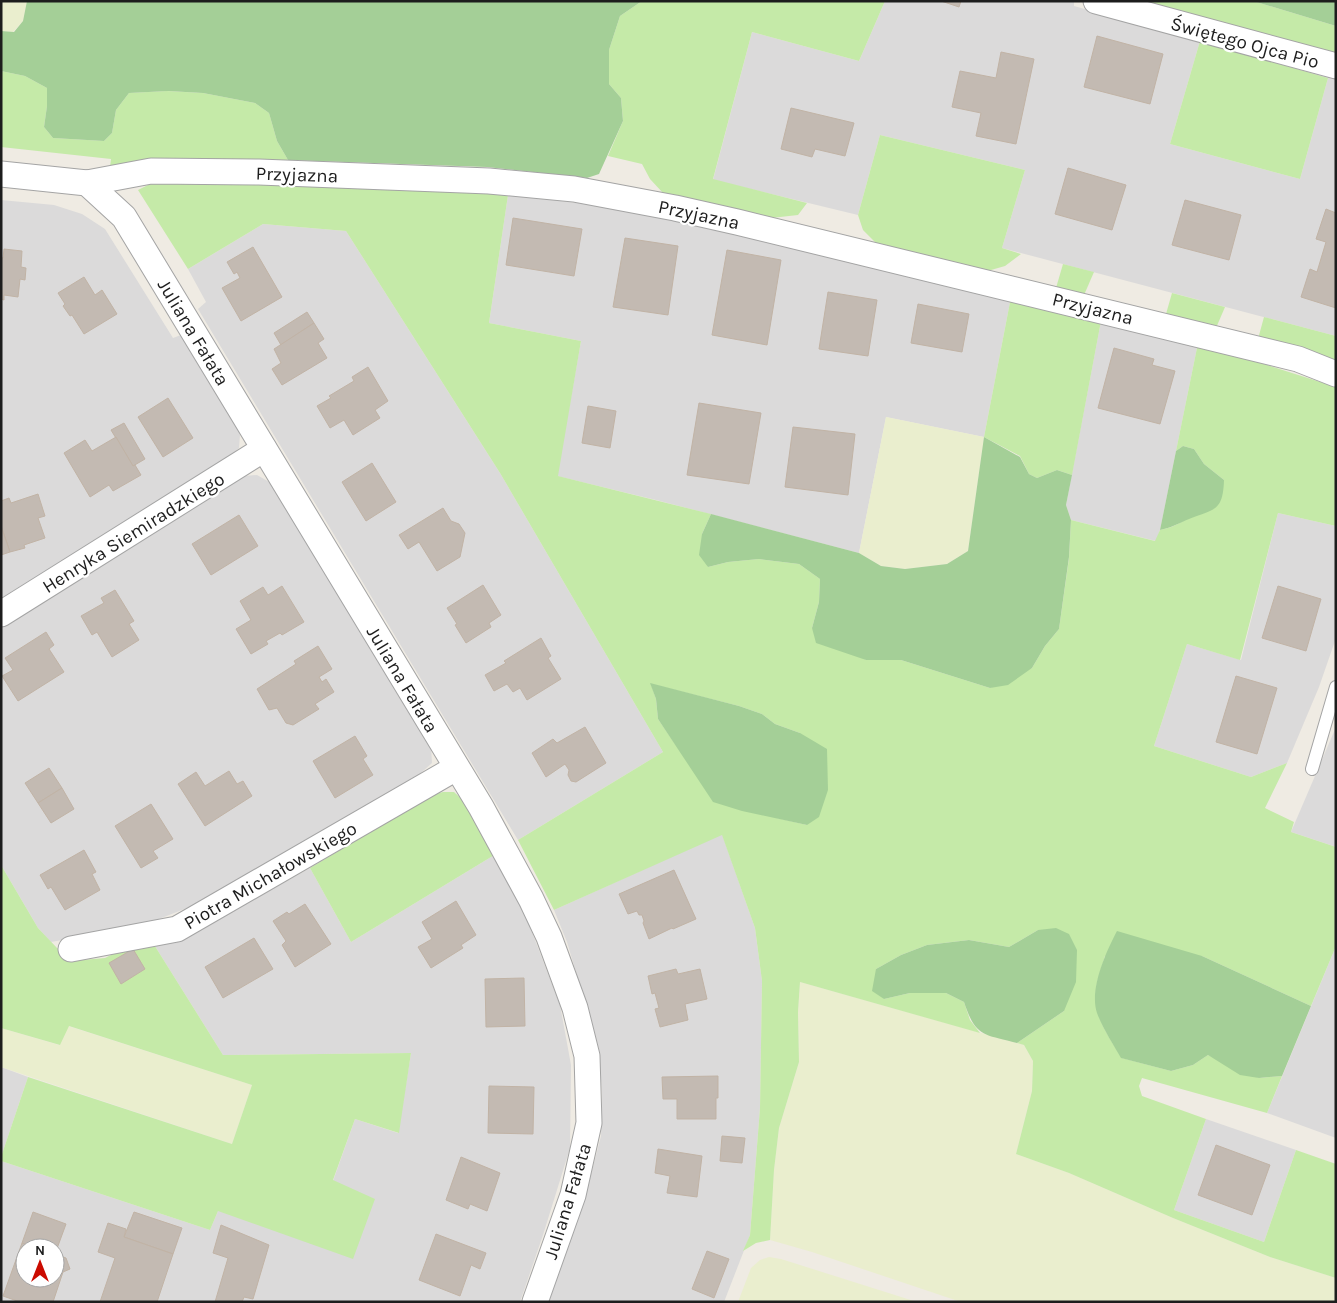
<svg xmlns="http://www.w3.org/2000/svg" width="1337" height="1303" viewBox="0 0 1337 1303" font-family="Karla,sans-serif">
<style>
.residential{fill:#dbdada;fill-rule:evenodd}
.farmland{fill:#eaeece}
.grass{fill:#c5eaa8;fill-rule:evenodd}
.forest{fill:#a4cf97}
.building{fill:#c3bab2;stroke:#c1b3a5}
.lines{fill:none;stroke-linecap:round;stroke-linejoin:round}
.service-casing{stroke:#a4a4a4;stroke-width:14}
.minor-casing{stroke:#a4a4a4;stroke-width:27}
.service{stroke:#fff;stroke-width:12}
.minor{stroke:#fff;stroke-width:25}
.labels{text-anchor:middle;stroke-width:4.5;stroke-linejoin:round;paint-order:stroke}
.street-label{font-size:19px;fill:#1d1d1d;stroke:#fff}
</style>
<rect width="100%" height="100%" fill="#efebe3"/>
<g class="residential">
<path d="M885 1H1074V6L1200 41 1170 144 1300 179 1328 78 1336 80V336L1002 248 1025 170 880 135 858 215 713 180 752 32 859 61Z"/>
<path d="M508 195 604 206 704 224 1011 297 984 437 886 417 859 553 656 500 557 476 581 341 489 323Z"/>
<path d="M1 200 54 205 82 214 105 229 173 338 181 335 236 423 240 435 239 448 223 463 1 599Z"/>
<path d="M263 224 346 231 500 473 663 752 518 840 198 309 206 302 188 269Z"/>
<path d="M1101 321 1198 343 1160 530 1156 541 1071 520 1066 505Z"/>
<path d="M257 475 271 483 431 746 432 763 413 780 210 899 141 926 51 942 38 928 1 865V621L243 476Z"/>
<path d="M1278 513 1336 526V638L1319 687 1287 763 1251 777 1154 746 1187 644 1241 660Z"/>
<path d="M1336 727V847L1291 832Z"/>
<path d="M722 834 755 928 762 981 760 1108 750 1235 724 1302H549L588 1186 601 1136 602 1096 599 1049 567 942 554 910Z"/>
<path d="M496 854 522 906 560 1005 571 1065 570 1148 543 1235 520 1302H1V1161L210 1230 218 1211 333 1181 355 1119 398 1133 411 1053 223 1055 153 943 197 931 310 868 351 942ZM25 1248H55V1278H25Z"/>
<path d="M1336 946V1138L1267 1113Z"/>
<path d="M1 1067 28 1077 1 1157Z"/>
<path d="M1206 1119 1296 1150 1264 1242 1174 1210Z"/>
</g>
<g class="farmland">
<path d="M1 1H27L23 21 13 32 1 31Z"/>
<path d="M886 417 984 437 968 551 947 564 905 569 881 566 859 553Z"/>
<path d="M800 982 1024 1045 1033 1061 1032 1091 1016 1154 1069 1173 1173 1218 1270 1257 1336 1278V1302H961L812 1252 770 1240 774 1170 779 1128 799 1062 798 1012Z"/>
<path d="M68 1026 252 1085 232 1144 1 1067V1028L59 1045Z"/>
<path d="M769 1257 781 1259 917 1302H738L751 1268 760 1260Z"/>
</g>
<g class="grass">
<path d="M642 1H885L859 61 752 32 713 179 807 203 798 215 771 218 663 193 650 179 642 164 608 156 623 121 621 98 609 84V50L620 16Z"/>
<path d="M1144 1H1253L1336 26V53Z"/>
<path d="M1200 41 1328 78 1300 179 1170 144Z"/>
<path d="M1 71 25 76 47 88V106L44 127 53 138 104 141 112 133 116 110 129 93 167 91 203 93 255 103 269 113 277 141 288 160 110 167 111 159 1 147Z"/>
<path d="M880 135 1025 170 1002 248 1021 254 1005 266 984 272 878 245 863 230 858 215Z"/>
<path d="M230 181 455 191 508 195 489 323 581 341 558 476 711 514 702 534 708 567 728 562 759 559 799 564 820 579 819 602 812 628 866 660H901L990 688 1032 668 1045 646 1059 629 1069 558 1071 520 1155 541 1160 530C1191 524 1204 502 1224 480L1204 464 1194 449 1183 446 1176 451 1198 343 1336 387V526L1278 513 1240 660 1187 644 1154 746 1251 777 1287 763 1265 808 1294 822 1291 832 1336 847V946L1311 1006 1202 956H1105C1102 967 1097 979 1096 990 1093 1016 1109 1037 1122 1058L1171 1071 1193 1065 1208 1055 1259 1078 1282 1076 1267 1113 1142 1078 1139 1086 1142 1096 1206 1119 1174 1210 1264 1242 1296 1150 1336 1164V1278L1270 1257 1173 1218 1069 1173 1016 1154 1032 1091 1033 1061 1024 1045 1017 1043 1064 1011 1038 930 1009 947 969 940 927 945 901 955 876 969 884 999 910 993H946L964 1002 970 1020 980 1033 800 982 798 1012 799 1062 779 1128 774 1170 770 1240 756 1243 743 1251 750 1235 760 1108 762 981 755 928 722 835 554 910 518 840 663 752 500 473 346 231 263 224 188 269 138 190 152 183ZM651 684 739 706 762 714 775 724 800 733 807 825 777 818 675 744 658 719 656 699Z"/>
<path d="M1063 264 1094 272 1084 295 1056 288Z"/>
<path d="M1172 293 1225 307 1216 328 1166 314Z"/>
<path d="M1011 297 1101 321 1072 475 1057 470 1037 478 1029 474 1020 456 984 437Z"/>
<path d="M1264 317 1336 336V362L1258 339Z"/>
<path d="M443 792H454L467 804 496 854 351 942 310 868 432 795Z"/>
<path d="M1 865 38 928 57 948 82 960 105 958 133 944 153 943 223 1055 411 1053 399 1133 355 1119 333 1180 375 1199 353 1259 218 1211 210 1230 1 1161V1157L28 1077 232 1144 252 1085 69 1026 60 1045 1 1028Z"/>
</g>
<g class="forest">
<path d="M27 1H642L620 16 609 50V84L621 98 623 121 599 174 587 178 487 167 288 160 277 141 269 113 255 103 203 93 168 91 129 93 116 110 112 133 104 141 53 138 44 127 47 106V88L25 76 1 71V31L14 32 23 21Z"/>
<path d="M1253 1H1336V26Z"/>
<path d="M984 437 1020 457 1029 474 1037 478 1057 470 1072 475 1066 505 1071 520 1069 557 1059 629 1045 646 1032 668 1008 685 990 688 901 660H866L816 643 812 628 819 602 820 579 799 564 759 559 728 562 708 567 699 555 702 534 711 514 859 553 881 566 905 569 947 564 968 551Z"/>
<path d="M1183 446 1194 449 1204 464 1224 480C1223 511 1215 509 1189 519 1179 523 1171 528 1160 530L1176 451Z"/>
<path d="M650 683 739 706 762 714 775 724 800 733 827 749 828 790 819 817 807 825 742 811 713 802 658 719 656 699Z"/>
<path d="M1056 928 1069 934 1077 950 1076 982 1064 1011 1017 1043C984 1034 976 1038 964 1002L946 993H910L884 999 872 991 876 969 901 955 927 945 969 940 1009 947 1038 930Z"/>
<path d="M1117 931 1202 956 1311 1006 1282 1076 1259 1078 1240 1075 1208 1055 1193 1065 1171 1071 1121 1058C1113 1044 1103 1029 1097 1013 1089 989 1106 952 1117 931Z"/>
</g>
<g class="building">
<path d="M941 1H961L959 7Z"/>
<path d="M1097 36 1163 54 1150 104 1084 87Z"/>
<path d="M1001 52 1034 59 1016 144 976 136 981 113 952 107 960 71 996 78Z"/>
<path d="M791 108 854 123 845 156 815 149 812 157 781 149Z"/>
<path d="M1068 168 1126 185 1112 230 1055 214Z"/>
<path d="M1185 200 1241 215 1229 260 1172 245Z"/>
<path d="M1326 209 1336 213V308L1301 297 1310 269 1317 272 1326 242 1316 239Z"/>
<path d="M513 218 582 229 574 276 506 265Z"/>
<path d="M625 238 678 246 668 315 613 307Z"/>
<path d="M253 247 282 297 241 321 222 288 240 278 237 272 234 274 227 262Z"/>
<path d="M4 249 22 251 21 267 26 268 25 280 20 279 18 297 4 295V300L1 299V258H3Z"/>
<path d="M727 250 781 260 767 345 712 335Z"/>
<path d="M84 277 95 295 102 290 117 314 84 334 72 315 70 316 63 306 65 304 58 293Z"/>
<path d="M828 292 877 300 868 356 819 349Z"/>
<path d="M918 304 969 314 962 352 911 343Z"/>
<path d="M307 312 314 323 281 345 274 333Z"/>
<path d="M314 323 324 339 318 343 327 358 282 385 272 369 281 363 274 349Z"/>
<path d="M1114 348 1154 359 1152 365 1175 371 1160 424 1098 408Z"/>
<path d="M368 367 388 401 375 410 380 418 353 435 344 420 330 428 317 406 331 398 329 396 354 381 352 377Z"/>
<path d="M168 398 193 438 163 457 138 417Z"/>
<path d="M699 403 761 413 749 484 687 475Z"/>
<path d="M588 406 616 411 610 448 582 443Z"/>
<path d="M124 423 145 459 133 466 111 430Z"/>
<path d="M793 427 855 434 848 495 785 487Z"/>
<path d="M116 437 133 466 135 465 141 475 113 491 109 485 90 497 64 453 85 440 92 451Z"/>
<path d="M372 463 396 502 366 521 342 482Z"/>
<path d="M38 494 45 516 38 518 45 538 24 545 25 548 10 552 1 526V501L9 498 11 503Z"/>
<path d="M443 508 451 521 459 524 465 533 460 557 437 571 419 542 408 549 399 535Z"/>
<path d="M239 515 258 546 211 575 192 544Z"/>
<path d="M1 526 10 552 1 555Z"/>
<path d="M483 585 501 615 489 623 491 627 466 643 455 625 457 624 447 608Z"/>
<path d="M282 586 304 622 282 635 280 633 266 641 268 644 251 654 236 629 251 620 240 601 263 587 268 595Z"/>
<path d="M1278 586 1321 599 1306 651 1262 638Z"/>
<path d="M115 590 134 621 129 624 139 640 112 657 97 632 92 635 81 616 104 603 101 598Z"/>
<path d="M46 632 54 645 49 649 64 672 18 701 2 676 13 670 5 658Z"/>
<path d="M541 638 551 656 548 658 561 679 527 700 520 688 513 692 507 684 494 691 485 675 506 663 504 661Z"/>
<path d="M318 646 332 669 319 677 322 682 326 679 334 692 315 704 319 709 293 725 286 723 277 708 269 710 257 689 296 664 294 661Z"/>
<path d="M1236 676 1277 688 1257 754 1216 742Z"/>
<path d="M585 727 606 763 576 782 571 781 568 775 569 770 565 764 546 777 532 753 553 739 557 743Z"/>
<path d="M355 736 367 756 363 759 373 775 335 798 313 761Z"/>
<path d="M49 768 62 788 38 803 25 783Z"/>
<path d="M229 771 237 784 243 781 252 796 205 826 178 784 196 772 205 786Z"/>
<path d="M62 788 74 809 51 823 38 803Z"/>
<path d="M151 804 173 839 153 851 158 858 141 868 115 826Z"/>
<path d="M84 850 96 872 92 874 100 890 65 910 51 887 48 889 40 875Z"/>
<path d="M674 870 696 919 673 929 672 928 649 939 643 923 644 921 642 915H639L637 911 628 914 619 894Z"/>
<path d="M456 901 476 935 461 945 463 948 431 968 418 947 432 939 422 922Z"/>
<path d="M305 904 331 944 295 967 282 945 286 941 273 921 287 912 289 914Z"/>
<path d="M254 938 273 969 223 998 205 967Z"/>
<path d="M133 949 145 969 121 984 109 963Z"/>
<path d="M676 969 678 974 700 969 707 999 685 1004 688 1020 660 1027 655 1009 659 1008 655 993 652 994 648 976Z"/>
<path d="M524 978 525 1026 486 1027 485 979Z"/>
<path d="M718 1076V1098H716V1119H677V1099H663L662 1077Z"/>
<path d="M489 1086 534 1087 533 1134 488 1133Z"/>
<path d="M722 1136 745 1138 742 1163 720 1161Z"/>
<path d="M1216 1145 1270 1165 1252 1215 1198 1195Z"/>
<path d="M658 1149 702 1156 697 1197 667 1193 670 1176 655 1173Z"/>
<path d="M461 1157 500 1173 487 1211 470 1204 468 1209 446 1200Z"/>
<path d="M33 1212 66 1224 55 1254V1248H37L22 1243Z"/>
<path d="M134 1212 182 1228 173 1254 124 1237Z"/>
<path d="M108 1223 126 1229 124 1237 173 1254 157 1302H100L115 1258 98 1252Z"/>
<path d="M221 1225 269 1245 253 1299 244 1297 242 1302H215L228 1258 213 1253Z"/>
<path d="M436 1234 486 1253 480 1269 471 1265 460 1296 419 1280Z"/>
<path d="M22 1243 37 1248H25V1278H55V1254L66 1258 70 1269 63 1272 53 1302H20L3 1296Z"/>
<path d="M707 1251 729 1259 714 1298 692 1289Z"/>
</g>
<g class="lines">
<g class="service-casing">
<path id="service" d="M1312 769 1336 687"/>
</g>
<g class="minor-casing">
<g id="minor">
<path d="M1096 1 1336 66"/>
<path d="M1 174 87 183 151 171 259 172 489 181 574 189 675 208 737 222 1298 359 1336 374"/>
<path d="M87 183 124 217 481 807 531 899 549 937 575 1008 587 1056 589 1123 573 1195 535 1302"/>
<path d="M1 614 264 449"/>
<path d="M71 949 177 929 456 768"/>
</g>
</g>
<use href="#service" class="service"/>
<use href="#minor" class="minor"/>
</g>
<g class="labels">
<g class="street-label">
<text transform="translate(1245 42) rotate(15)" y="7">Świętego Ojca Pio</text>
<text transform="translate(297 174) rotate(2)" y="7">Przyjazna</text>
<text transform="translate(699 214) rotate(12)" y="7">Przyjazna</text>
<text transform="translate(1093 308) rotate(14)" y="7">Przyjazna</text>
<text transform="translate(194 332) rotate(59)" y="7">Juliana Fałata</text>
<text transform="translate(133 532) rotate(-32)" y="7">Henryka Siemiradzkiego</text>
<text transform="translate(403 679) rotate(59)" y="7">Juliana Fałata</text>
<text transform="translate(270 875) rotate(-30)" y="7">Piotra Michałowskiego</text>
<text transform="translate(567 1201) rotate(-73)" y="7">Juliana Fałata</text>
</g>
</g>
<rect width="1337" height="1303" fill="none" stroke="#1d1d1d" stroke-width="5"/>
<g transform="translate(40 1263)"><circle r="24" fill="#ffffff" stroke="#a5a5a5"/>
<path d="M0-4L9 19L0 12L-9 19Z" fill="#cb0b00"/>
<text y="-8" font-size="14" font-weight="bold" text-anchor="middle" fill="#1d1d1d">N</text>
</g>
</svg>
